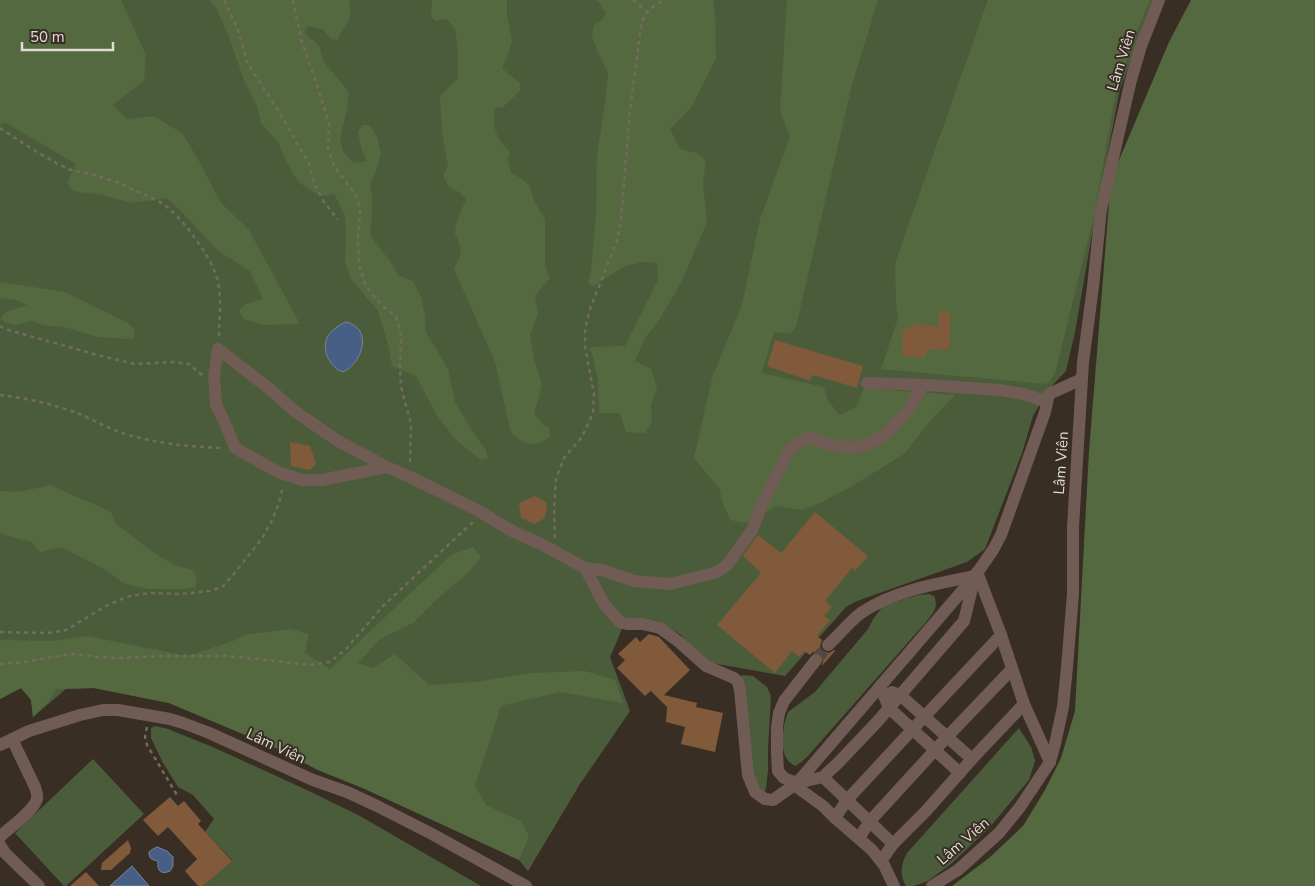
<svg xmlns="http://www.w3.org/2000/svg" width="1315" height="886" viewBox="0 0 1315 886" font-family="'Nunito Sans',sans-serif">
<style>
.green{fill:#4b5c3b}
.forest{fill:#54693f}
.water{fill:#485f85;stroke:#76849d}
.building{fill:#805a3a}
.lines{fill:none;stroke-linecap:round;stroke-linejoin:round}
.minor-tunnel{stroke:#52483f;stroke-width:12;stroke-dasharray:12 6;stroke-linecap:butt}
.path{stroke:#736a61;stroke-width:2.5;stroke-dasharray:4 4;stroke-linecap:butt}
.minor{stroke:#715b55;stroke-width:12}
.labels{text-anchor:middle;stroke-width:4;stroke-linejoin:round;paint-order:stroke}
.street-label{font-size:15px;fill:#e2dbd5;stroke:#392e24}
</style>
<rect width="100%" height="100%" fill="#392e24"/>
<g class="green">
<path d="M0 0H1154L1120 89 1091 240 1075 332 1066 371 1049 389 1033 416 1022 453 985 549 967 562 857 601 846 607 785 676 706 662 681 635 658 621 626 619 617 641 610 657 630 711 580 784 528 871 519 860 365 789 318 770 276 748 169 703 94 688 66 689 33 717 31 700 21 688 0 699Z"/>
<path d="M929 594 934 596C939 607 933 613 926 622L807 757 800 763 795 766 789 762 785 756 782 744 784 725 788 712 815 692 868 629 873 619 884 605 919 595Z"/>
<path d="M743 675 753 676 767 687 771 696 768 749V770L766 788 764 793 759 787 753 774 739 677Z"/>
<path d="M155 726 168 729 215 748 311 792 360 816 481 886H203L232 860 205 832 214 819 193 795 178 787 163 763 151 738V728Z"/>
<path d="M1019 728 1031 747 1035 761 1029 780 989 828 952 863 928 881 914 886H906C899 875 901 864 907 853Z"/>
<path d="M93 759 144 814 66 886H64L15 833Z"/>
</g>
<g class="forest">
<path d="M0 0H121L146 55 144 81 113 105 127 119 154 116 183 134 199 161 221 203 249 230 300 324 263 325 244 319 239 310 246 304 263 299 250 271 218 251 178 208 166 198 131 203 102 195 73 191 67 183 76 164 6 123 0 124Z"/>
<path d="M209 0H349L351 16 337 40 331 39 322 29 308 26 305 29C308 42 314 38 319 46 321 50 321 54 322 58 328 69 341 81 349 92L347 109 340 139 343 151 353 163 367 161 361 148 358 132 362 125H370L377 137 381 154 376 172 370 183 372 197V217L370 235 390 261 398 275 413 281 421 297 425 315 426 332 448 369 455 402 476 437 486 450 488 458 481 460 455 439 436 414 416 376 392 366 389 348 378 311 351 279 345 261 346 234 345 216 334 193 325 196 317 194 298 182 286 161 278 142 261 123 257 106 244 80 229 37 216 8Z"/>
<path d="M432 0H507V15L512 41 508 55 502 68 520 83V91L503 107 495 108C492 129 496 137 510 152L508 160 511 173 522 179 530 186 534 201 545 219V266L550 278 535 296 538 314 530 334 534 359 542 385 534 414 543 424 550 429V437C531 448 528 446 511 433L495 362 454 269 461 255 460 245 455 234 456 224 466 199 459 192 449 187 443 176 448 166 442 131 440 96 458 78V53L455 29 447 19 435 21 431 16Z"/>
<path d="M595 0H713L715 13 716 58 691 108 670 129 680 149 697 153 706 161 703 183 707 222 682 281 658 322 645 338 635 361 651 369 657 388 651 405 652 422 645 433 626 432 620 413H599L598 380 592 353 590 351 591 347 625 346 658 280 657 263 644 262 625 266 594 286 588 284 591 270 596 216 597 155 605 103 608 74 592 38 593 28 595 24 602 20 606 13 599 3Z"/>
<path d="M787 0H878L852 85 796 327 790 334 774 332 762 373 824 387 828 401 840 415 856 407 864 388 955 395 930 421 904 454 854 485 822 502 802 510 777 506 746 523 730 520 723 503 719 488 694 458 712 378 742 305 760 219 790 137 780 110Z"/>
<path d="M988 0H1150L1128 54 1115 97 1094 216 1055 373 1050 381 1045 384 881 369 898 318 896 303 895 263Z"/>
<path d="M1191 0H1315V886H952L989 858 1023 826 1045 790 1061 758 1075 711 1089 451 1111 179 1169 42Z"/>
<path d="M0 282 65 292 126 322 134 329V338L127 339 98 337 64 327 43 325 31 321 16 325 6 323 0 319 6 312 27 305 16 300 0 298Z"/>
<path d="M51 485C70 495 91 502 111 512L115 523 157 555 177 566 193 570 197 580 195 587 185 589H149L125 584 106 570 61 547 40 552 32 542 4 535 0 532V491L18 492Z"/>
<path d="M473 547 481 557 469 572 436 600 413 623 380 639 358 663 373 668 395 654 429 685 476 682 531 673 585 671 615 680 623 703 560 692 501 706 475 786 486 805 521 821 529 836 519 860 365 789 318 770 276 748 169 703 94 688 57 689 48 702 33 717 31 700 21 688 0 699V640L52 641 87 636 187 656 236 640 245 635 290 629 309 634 305 653 330 669 451 555Z"/>
</g>
<g class="water">
<path d="M346 322C373 328 363 363 343 372 331 368 321 351 327 338 330 331 339 325 346 322Z"/>
<path d="M157 847 167 851 173 857V866L170 871C161 875 157 871 158 861 152 860 149 859 149 852L153 849Z"/>
<path d="M132 866 149 886H110Z"/>
</g>
<g class="building">
<path d="M939 311 951 313 949 349 926 350V357L902 356 903 329 911 328 913 324 938 326Z"/>
<path d="M775 340 863 366 857 388 813 375 810 381 767 366Z"/>
<path d="M290 442 310 446 316 464 310 470 291 466Z"/>
<path d="M535 496 547 503 545 518 534 524 521 518 519 503Z"/>
<path d="M815 512 868 556 855 571 852 568 825 601 832 607 824 616 830 620 817 636 822 640 820 646 822 651 829 653 834 650 835 651 822 666 824 657 821 653 813 652 810 655 804 651 799 657 792 651 775 673 717 625 761 573 743 556 758 535 781 553Z"/>
<path d="M649 634 659 637 690 670 664 695 697 703 696 707 723 713 715 752 681 744 685 727 666 722 667 707 651 691 645 696 617 668 625 660 618 654 636 637 640 642Z"/>
<path d="M170 797 178 806 184 801 201 821 198 824 232 861 203 886H198L185 871 197 859 168 827 158 836 143 820Z"/>
<path d="M128 840 131 848 130 853 111 870H101L102 863Z"/>
<path d="M86 872 99 886H70Z"/>
</g>
<g class="lines">
<path class="minor-tunnel" d="M816 660 828 645"/>
<g class="path">
<path d="M224 0 237 27 248 64 280 113 309 164 315 185 324 202 338 220"/>
<path d="M293 0 301 39 318 88 329 123 328 150 335 167 357 197 360 212 358 236 359 265 365 283 371 293 384 307 396 317 399 324 401 336 400 368 401 387 411 424 410 463"/>
<path d="M633 0 647 11"/>
<path d="M0 128 32 149 58 164 71 170 94 175 117 182 162 203C182 217 210 255 217 278 222 296 219 318 219 337"/>
<path d="M0 326 8 330 101 356 135 364 174 362 189 364 203 376"/>
<path d="M0 395C27 398 57 405 82 415 99 423 114 431 132 436 162 444 192 447 223 448"/>
<path d="M555 538 554 509 556 479 564 458 582 437 593 413 594 395 585 346V329L590 309 617 241 621 219 630 110 641 26C645 11 650 9 663 0"/>
<path d="M0 632 48 633 66 630 108 605 126 597 148 593 180 594 210 591 222 587 234 574 263 537 271 522 279 503 283 486"/>
<path d="M0 664 24 662 71 654 98 657 123 658 160 656H229L309 665 330 662 346 649 383 606 474 521"/>
<path d="M147 727 145 737 147 745 177 795"/>
</g>
<g class="minor">
<path d="M867 383 927 385 1000 390 1024 394 1047 402"/>
<path d="M387 467 322 480H302L278 472 235 448 224 421 216 405 214 377 218 349 271 390 292 409 319 428 338 441 387 467 410 477 479 511 512 531 541 544 585 568 602 570 634 581 671 584 717 572 727 565 752 530 764 500 790 449 807 438 814 439 830 445 850 448 867 445 886 434 910 408 923 385"/>
<path d="M585 568 604 604 620 622 627 624H642L660 628 679 642 706 666 734 678 738 682 740 690 748 775 755 792 765 799 773 800 797 783 975 576 993 550 1001 535 1045 412 1049 394 1082 379"/>
<path d="M977 572 1001 635 1024 704 1050 762"/>
<path d="M816 660 784 701 779 713 777 727V752L778 771 784 778 797 783 823 777 839 762 877 722 964 621 975 576C939 583 892 591 861 613 849 622 839 635 828 645"/>
<path d="M880 686 889 708 960 773"/>
<path d="M892 692 900 695 972 759"/>
<path d="M0 745 29 731 80 715 103 710H118L170 719 183 723 207 732 313 780 347 792 377 806 432 834 526 886"/>
<path d="M823 777 893 844"/>
<path d="M794 785 823 806 835 818 872 850 884 865 894 886"/>
<path d="M835 818 847 800 924 717 1001 635"/>
<path d="M0 837C10 827 33 812 37 799 38 795 36 791 35 787L12 739"/>
<path d="M859 838 870 821 947 737 1012 669"/>
<path d="M0 845 5 853 39 886"/>
<path d="M881 861 893 844 926 811 972 759 1024 704"/>
<path d="M932 886 958 870 999 833 1020 807 1050 762 1055 744 1063 707 1067 667 1073 594V527L1083 362 1093 287 1101 210 1131 80 1141 46 1159 0"/>
</g>
</g>
<g class="labels">
<g class="street-label">
<text transform="translate(1121 60) rotate(-73)" y="5">Lâm Viên</text>
<text transform="translate(1061 463) rotate(-86)" y="5">Lâm Viên</text>
<text transform="translate(276 746) rotate(25)" y="5">Lâm Viên</text>
<text transform="translate(963 841) rotate(-41)" y="5">Lâm Viên</text>
</g>
</g>
<path d="M22 42v8h91v-8" fill="none" stroke="#e2dbd5" stroke-width="2.5"/>
<text x="30" y="42" font-size="15" fill="#e2dbd5" stroke="#392e24" stroke-width="4" paint-order="stroke">50 m</text>
</svg>
